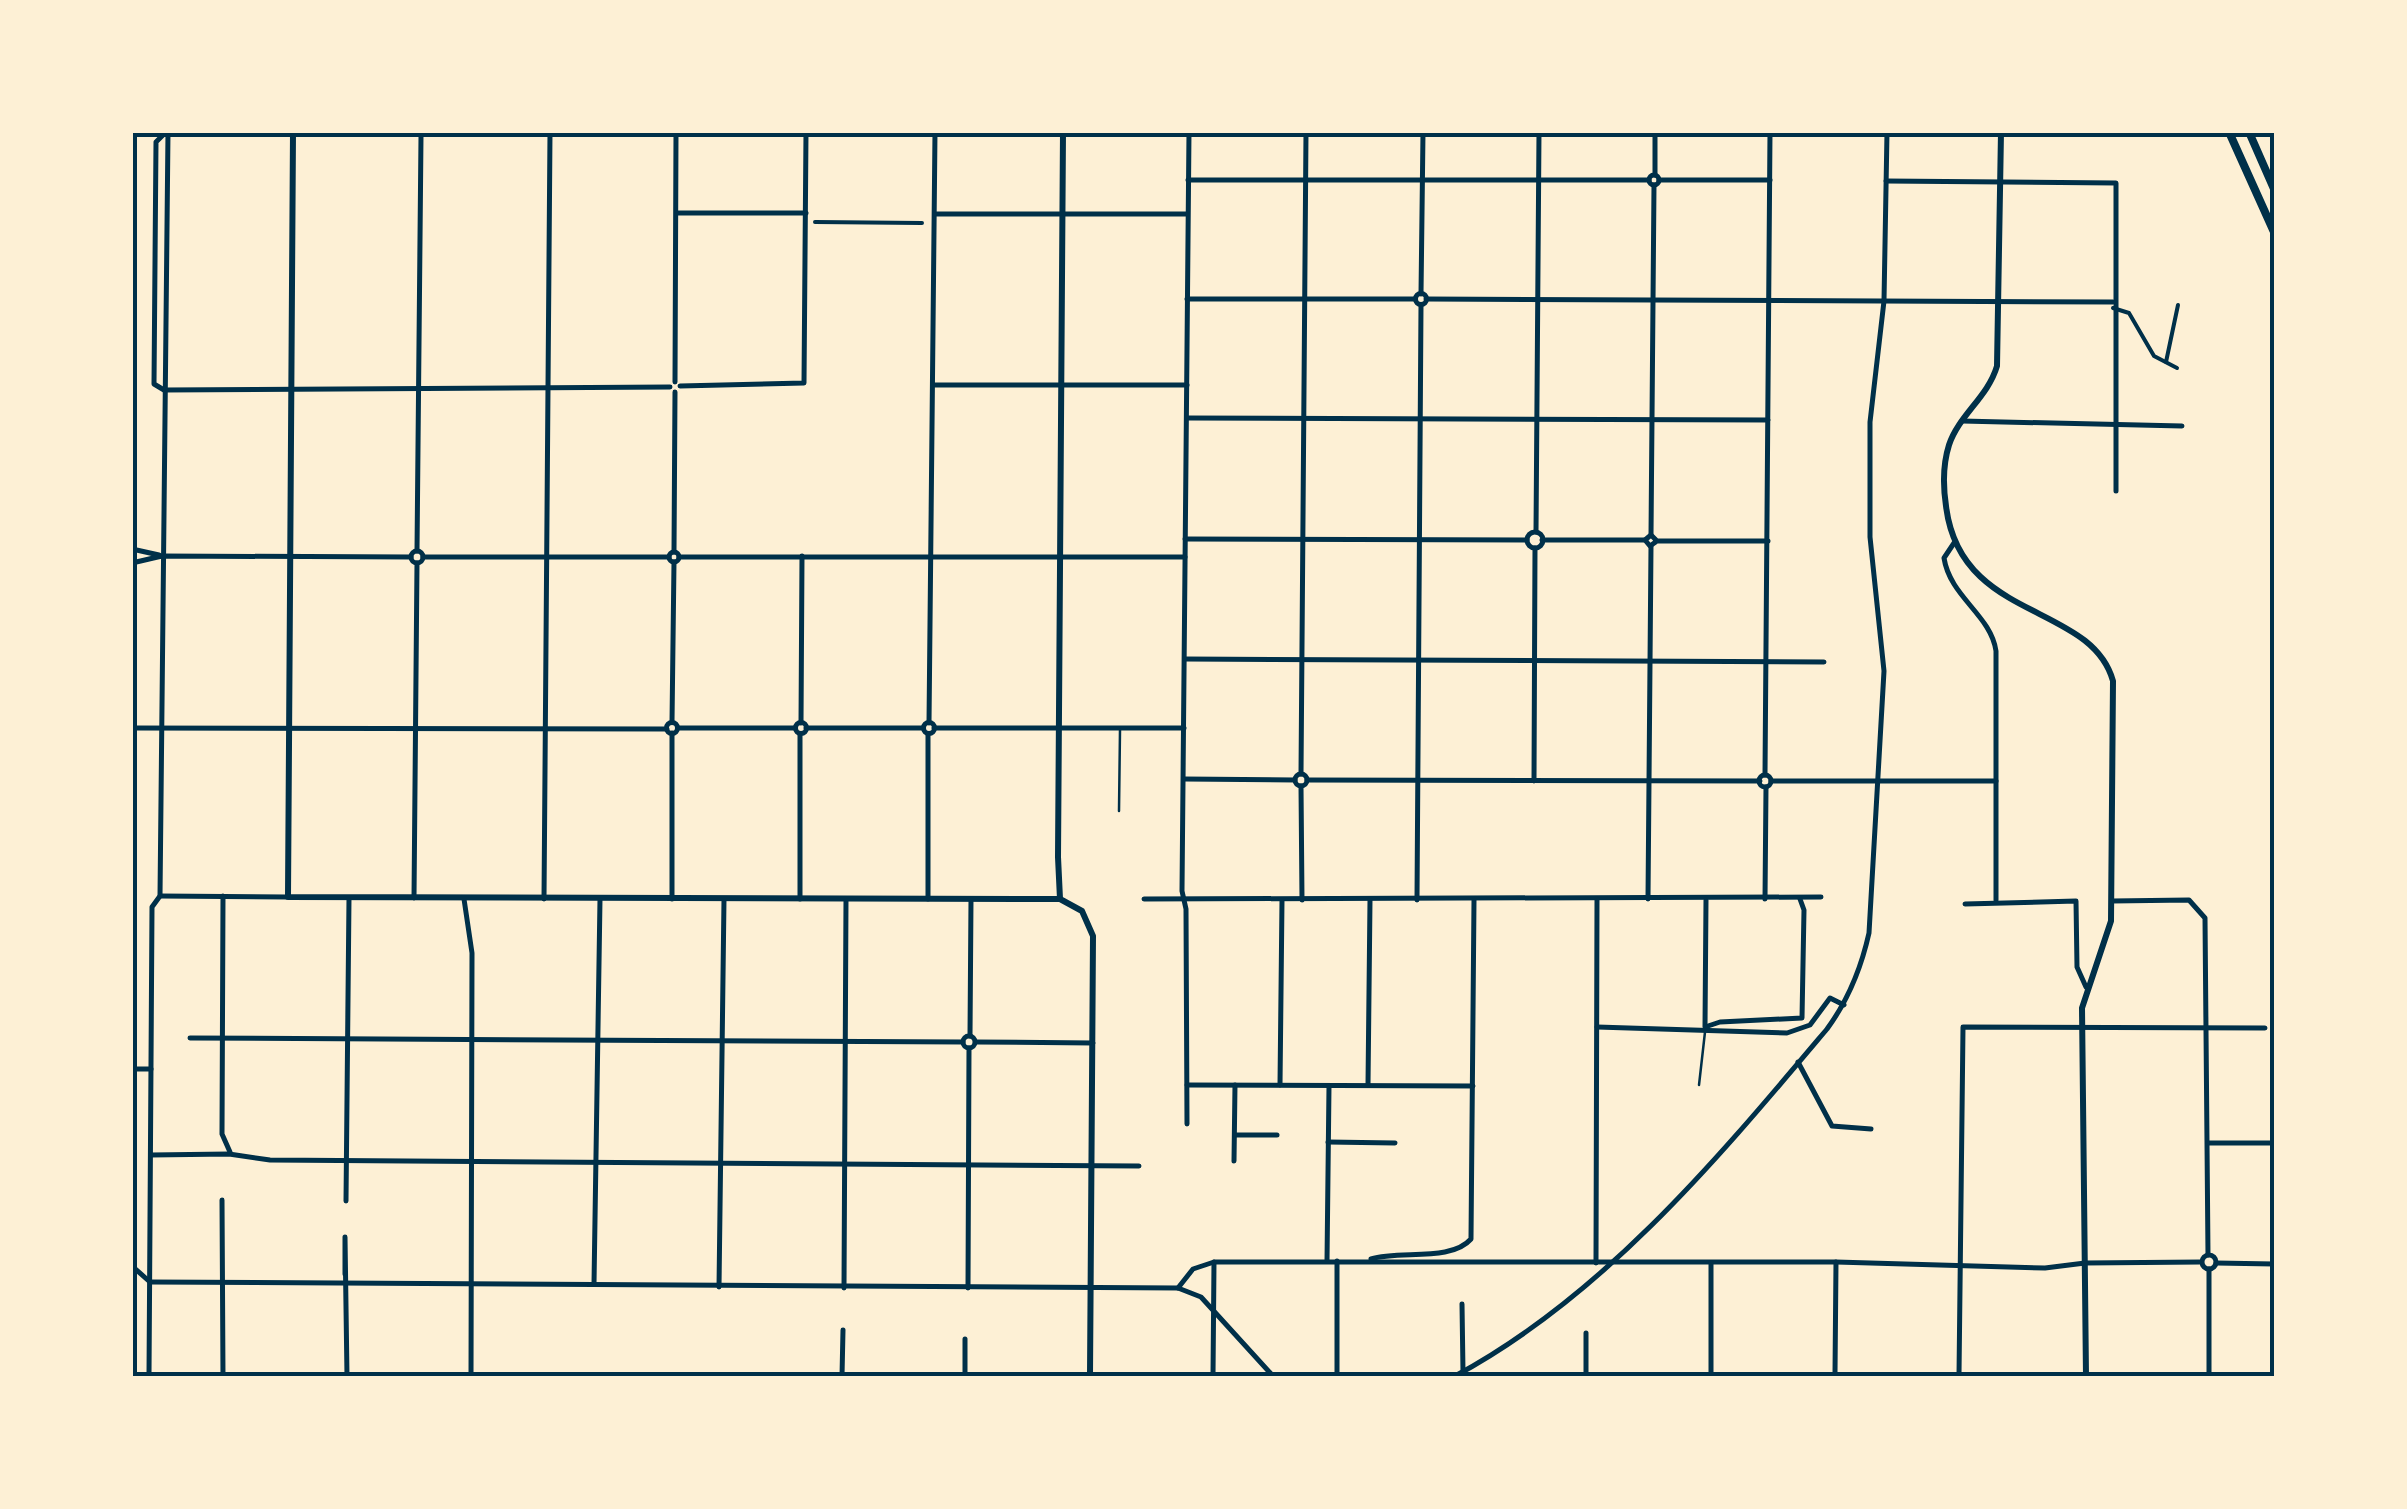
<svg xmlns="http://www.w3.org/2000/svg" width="2407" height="1509" viewBox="0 0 2407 1509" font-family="Poppins,sans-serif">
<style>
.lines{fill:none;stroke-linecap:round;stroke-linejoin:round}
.service{stroke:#003049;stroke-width:2.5}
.pedestrian{stroke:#003049;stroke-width:4}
.minor{stroke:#003049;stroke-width:5}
.tertiary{stroke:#003049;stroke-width:6}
.secondary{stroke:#003049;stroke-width:6}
.trunk{stroke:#003049;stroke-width:8}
.neatline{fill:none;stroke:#003049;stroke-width:4}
</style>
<rect width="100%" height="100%" fill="#fdf0d5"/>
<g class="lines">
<g class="service">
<path d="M1119 811 1120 730"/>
<path d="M1699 1085 1705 1032"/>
</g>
<g class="pedestrian">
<path d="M815 222 922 223"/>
<path d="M2113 308 2129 313 2154 356 2177 368"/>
<path d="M2166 362 2178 305"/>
</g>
<g class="minor">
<circle cx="1654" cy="180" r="5"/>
<path d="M1655 175V132"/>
<path d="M1188 180H1649"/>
<path d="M1659 180H1770"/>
<path d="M1886 181 2116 183V491"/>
<path d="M677 213H806"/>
<path d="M935 214H1187"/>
<circle cx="1421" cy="299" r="5.5"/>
<path d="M1421 294 1423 132"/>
<path d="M1187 299H1415"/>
<path d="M1426 299 2113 302"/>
<path d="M675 382 676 132"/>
<path d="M934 385H1187"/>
<path d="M680 386 804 383 806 132"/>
<path d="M164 390 670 387"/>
<path d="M164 390 154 384 156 142 166 132"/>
<path d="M1187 418 1768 420"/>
<path d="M1962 421 2182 426"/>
<path d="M1536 532 1539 132"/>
<circle cx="1535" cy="540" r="8"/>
<path d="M1651 535 1654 185"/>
<path d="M1185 539 1527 540"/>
<path d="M1542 540H1644"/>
<path d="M1657 541 1651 535 1645 540 1650 546 1657 541H1768"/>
<path d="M1954 543 1944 558C1950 597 1991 615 1996 651V900"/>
<path d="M132 549 159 555"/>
<path d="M417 551 421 136"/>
<circle cx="417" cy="557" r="6"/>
<circle cx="674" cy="557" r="5"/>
<path d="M674 552 675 392"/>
<path d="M423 557H669"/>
<path d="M679 557H1185"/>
<path d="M132 563 162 556 411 557"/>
<path d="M1185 659 1824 662"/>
<path d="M672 722 674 562"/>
<circle cx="929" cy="728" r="5.5"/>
<circle cx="672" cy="728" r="5.5"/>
<circle cx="801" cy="728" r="5.5"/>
<path d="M801 723 802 556"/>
<path d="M929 723 935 132"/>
<path d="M132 728 667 729"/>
<path d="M678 728H795"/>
<path d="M806 728H923"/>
<path d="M934 728H1184"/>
<path d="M1301 774 1306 132"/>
<circle cx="1301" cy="780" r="6"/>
<path d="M1765 775 1770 132"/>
<circle cx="1765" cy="781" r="6"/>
<path d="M1184 779 1295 780"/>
<path d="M1307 780 1760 781"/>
<path d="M1534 781 1535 548"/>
<path d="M1771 781H1996"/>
<path d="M1301 786 1302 900"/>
<path d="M160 896 287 897"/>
<path d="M223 896 222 1134 230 1152"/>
<path d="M414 898 417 563"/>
<path d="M464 899 472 953 471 1376"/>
<path d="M544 899 550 132"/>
<path d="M672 899V733"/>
<path d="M800 899V734"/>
<path d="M928 899V734"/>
<path d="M1144 899 1821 897"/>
<path d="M1648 899 1651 546"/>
<path d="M1765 899 1766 787"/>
<path d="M1417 900 1421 305"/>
<path d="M2112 901 2189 900 2205 918 2208 1255"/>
<path d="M1965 904 2076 901 2077 967 2086 987"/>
<path d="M1708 1026 1720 1022 1802 1018 1804 910 1800 899"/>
<path d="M1597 1027 1787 1033 1810 1025 1830 998 1844 1005"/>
<path d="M1705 1027 1706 900"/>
<circle cx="969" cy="1042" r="6"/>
<path d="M970 1036 971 899"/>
<path d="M190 1038 963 1042"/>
<path d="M976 1042 1093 1043"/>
<path d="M1798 1062 1832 1126 1871 1129"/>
<path d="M132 1069H151"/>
<path d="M1187 1085 1473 1086"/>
<path d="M1280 1085 1282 900"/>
<path d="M1368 1085 1370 900"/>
<path d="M1187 1124 1186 909 1182 891 1189 132"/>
<path d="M1235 1135H1277"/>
<path d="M1328 1142 1395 1143"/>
<path d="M2208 1143H2274"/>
<path d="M151 1155 229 1154 270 1160 1139 1166"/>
<path d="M1234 1161 1235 1085"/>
<path d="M222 1200 223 1376"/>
<path d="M346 1201 349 898"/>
<circle cx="2209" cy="1262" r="7"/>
<path d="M1371 1259C1400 1250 1451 1262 1471 1239L1474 900"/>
<path d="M1327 1261 1329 1086"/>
<path d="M1596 1263 1597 899"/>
<path d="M2216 1263 2274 1264"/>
<path d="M132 1266 150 1282"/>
<path d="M345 1274V1237L347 1376"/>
<path d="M150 1282 1178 1288 1201 1297 1273 1376H1322"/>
<path d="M594 1284 600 899"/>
<path d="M719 1287 724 899"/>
<path d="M844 1288 846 899"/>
<path d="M968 1288 969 1048"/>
<path d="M1178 1288 1193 1269 1214 1262H1836L2045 1268 2085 1263 2201 1262"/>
<path d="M1462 1304 1463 1372"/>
<path d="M1586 1333V1376"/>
<path d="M1835 1374 1836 1262"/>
<path d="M1959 1375 1963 1027 2265 1028"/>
<path d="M149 1376 152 907 160 896 168 132"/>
<path d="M842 1376 843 1330"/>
<path d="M965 1376V1339"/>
<path d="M1213 1376 1214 1262"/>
<path d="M1240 1376H1272"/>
<path d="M1337 1376V1261"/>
<path d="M1455 1376C1604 1296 1719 1157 1827 1029 1849 999 1861 969 1869 933L1884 671 1870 537V422L1884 301 1887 132"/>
<path d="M1711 1376V1263"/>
<path d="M2209 1376V1269"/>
</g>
<g class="tertiary">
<path d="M293 132 288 897 1060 899"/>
<path d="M2001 132 1997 366C1988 397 1959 415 1949 445 1943 464 1943 486 1946 506 1960 622 2091 602 2113 681L2111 921 2082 1008 2086 1376"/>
</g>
<path class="secondary" d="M1063 132 1058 857 1060 899 1082 911 1093 936 1090 1376"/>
<g class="trunk">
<path d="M2229 132 2274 232"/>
<path d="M2249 132 2274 189"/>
</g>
</g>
<rect width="2407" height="1509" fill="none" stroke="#fdf0d5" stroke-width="270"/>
<rect x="135" y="135" width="2137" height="1239" class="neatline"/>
</svg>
